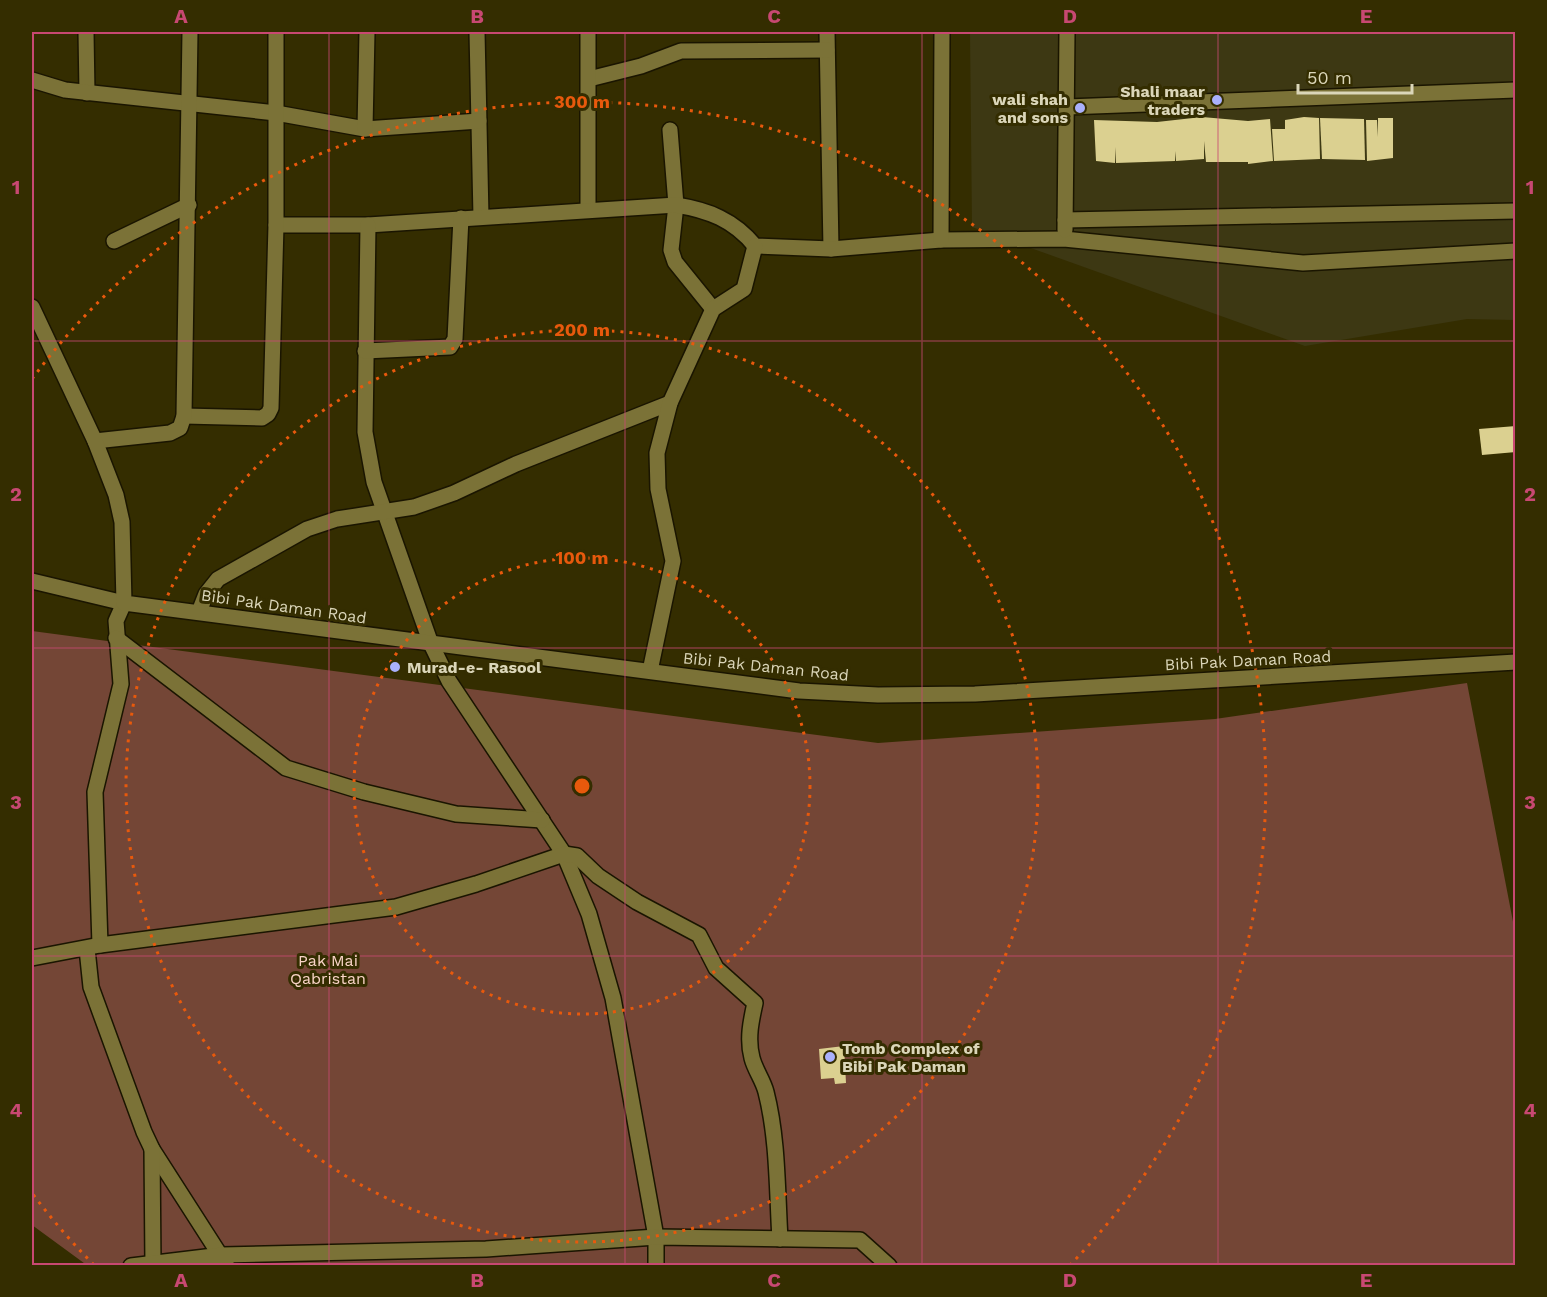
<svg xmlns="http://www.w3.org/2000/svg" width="1547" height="1297" viewBox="0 0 1547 1297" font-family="'Work Sans',sans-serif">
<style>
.built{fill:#3d3813}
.green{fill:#744636}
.building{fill:#dbd090}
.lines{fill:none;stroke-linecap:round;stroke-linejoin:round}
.minor-casing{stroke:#1a1500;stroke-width:18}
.tertiary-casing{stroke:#1a1500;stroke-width:18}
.minor{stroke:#7b7237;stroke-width:15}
.tertiary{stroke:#7b7237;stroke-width:15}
.grid{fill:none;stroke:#c84872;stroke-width:1.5;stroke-opacity:0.55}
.ring{fill:none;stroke:#e8590c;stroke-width:3;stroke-dasharray:3 6}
.poi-dot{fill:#aab0fb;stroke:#342d00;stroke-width:2}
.labels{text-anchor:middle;stroke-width:6;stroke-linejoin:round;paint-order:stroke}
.poi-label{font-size:16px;font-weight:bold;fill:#dbd6b9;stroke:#342d00;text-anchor:end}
.street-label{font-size:16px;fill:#dbd6b9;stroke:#342d00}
.park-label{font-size:16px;fill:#f9d4c7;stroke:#342d00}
.centre{fill:#e8590c;stroke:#342d00;stroke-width:3}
.ring-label{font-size:18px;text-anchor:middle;font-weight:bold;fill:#e8590c;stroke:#342d00;stroke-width:6;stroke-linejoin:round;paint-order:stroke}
.neatline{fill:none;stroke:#c84872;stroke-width:2}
.grid-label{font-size:20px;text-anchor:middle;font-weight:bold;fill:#c84872}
</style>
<rect width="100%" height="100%" fill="#342d00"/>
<path class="built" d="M970 32H1515V320L1467 319 1305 346 972 227Z"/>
<path class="green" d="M32 631 878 743 1215 719 1467 683 1515 932V1265L88 1266 32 1225Z"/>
<g class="building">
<path d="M1202 117 1248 121 1270 119 1273 161 1248 164V162H1206L1204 141V159L1176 161 1175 151V161L1116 163V147L1115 163 1096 161 1094 120 1157 122Z"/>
<path d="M1304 117 1319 118 1320 159 1274 161 1272 129H1285V120Z"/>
<path d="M1320 118 1364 119 1365 160 1322 159Z"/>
<path d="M1378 118H1393V158L1367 161 1366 120H1377L1378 137Z"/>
<path d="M1516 426V452L1482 455 1479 429Z"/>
<path d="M844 1046 846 1083 835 1084 834 1078 821 1079 819 1049Z"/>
</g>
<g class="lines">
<g class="minor-casing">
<g id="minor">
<path d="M86 32 87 93"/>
<path d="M477 32 481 217"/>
<path d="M827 32 831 249"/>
<path d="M589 79 641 66 681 51 827 50"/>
<path d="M32 80 65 90 276 113 365 129 479 121"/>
<path d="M1067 107 1516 90"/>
<path d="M365 129 367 32"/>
<path d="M670 130 676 205 671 250 675 262 713 309"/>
<path d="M588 209V32"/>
<path d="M1065 220 1516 211"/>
<path d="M276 225H368L676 205C708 210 734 220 755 246L831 249 941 240 1064 239 1303 263 1516 251"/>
<path d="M368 225 365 432 374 482 431 644 449 681 564 854 589 914 613 998 656 1237V1266"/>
<path d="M1065 230 1067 32"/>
<path d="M941 240 942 32"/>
<path d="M114 241 189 205"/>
<path d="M365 351 450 347 455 339 461 218"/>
<path d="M184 416 262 418 268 414 271 408 276 225V32"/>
<path d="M95 441 170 433 180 428 184 416 190 32"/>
<path d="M32 581 124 603 116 621 121 684 95 792 100 945"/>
<path d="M199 612 206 594 218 579 307 529 337 519 414 507 454 493 516 464 670 403"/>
<path d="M116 638 286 768 364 792 456 814 542 820"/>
<path d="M650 671 673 561 658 489 657 453 670 403 713 309 744 289 755 246"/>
<path d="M87 949 91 987 144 1132 152 1149 227 1266"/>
<path d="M32 958 100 945 396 907 476 884 564 854 577 856 598 876 637 902 699 935 716 968 755 1003C751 1021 747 1039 752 1058 755 1070 763 1080 766 1092 778 1139 777 1191 780 1239"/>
<path d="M152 1149 153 1266"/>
<path d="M131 1266 222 1255 486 1249 656 1237 860 1240 889 1266"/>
</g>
</g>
<g class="tertiary-casing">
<path id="tertiary" d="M32 307 95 441 116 495 122 522 124 603 799 691 878 695 975 694 1516 662"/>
</g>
<use href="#minor" class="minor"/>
<use href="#tertiary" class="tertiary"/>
</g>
<path class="grid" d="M329 32V1266M625 32V1266M922 32V1266M1218 32V1266M32 341H1516M32 648H1516M32 956H1516"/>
<g class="ring">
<circle cx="582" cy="786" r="228"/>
<circle cx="582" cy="786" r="456"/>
<path d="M94 1265A684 684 0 0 1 32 1193M32 379A684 684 0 1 1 1070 1265"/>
</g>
<g class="poi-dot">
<circle cx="1217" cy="100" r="6"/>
<circle cx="1080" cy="108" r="6"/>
<circle cx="395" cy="667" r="6"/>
<circle cx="830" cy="1057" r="6"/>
</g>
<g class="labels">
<g class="poi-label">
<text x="1205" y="97">Shali maar<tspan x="1205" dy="18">traders</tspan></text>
<text x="1068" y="105">wali shah<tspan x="1068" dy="18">and sons</tspan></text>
<text x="407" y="673" text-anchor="start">Murad-e- Rasool</text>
<text x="842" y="1054" text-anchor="start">Tomb Complex of<tspan x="842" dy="18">Bibi Pak Daman</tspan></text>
</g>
<g class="street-label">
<text transform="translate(284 606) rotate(8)" y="6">Bibi Pak Daman Road</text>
<text transform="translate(1248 660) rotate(-3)" y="6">Bibi Pak Daman Road</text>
<text transform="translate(766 666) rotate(6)" y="6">Bibi Pak Daman Road</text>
</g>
<g class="park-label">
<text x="328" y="966">Pak Mai<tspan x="328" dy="18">Qabristan</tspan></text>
</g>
</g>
<circle cx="582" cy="786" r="9" class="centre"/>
<g class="ring-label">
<text x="582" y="108">300 m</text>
<text x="582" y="336">200 m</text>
<text x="582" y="564">100 m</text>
</g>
<rect width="1547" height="1297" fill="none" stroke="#342d00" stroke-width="66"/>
<path d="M1298 84v9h114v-9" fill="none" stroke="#dbd6b9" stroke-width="3"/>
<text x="1307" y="84" font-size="18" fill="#dbd6b9" stroke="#342d00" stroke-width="4.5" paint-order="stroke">50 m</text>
<rect x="33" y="33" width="1481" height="1231" class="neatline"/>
<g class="grid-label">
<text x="181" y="23">A</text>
<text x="477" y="23">B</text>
<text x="774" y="23">C</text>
<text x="1070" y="23">D</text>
<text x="1366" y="23">E</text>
<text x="16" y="194">1</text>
<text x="1530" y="194">1</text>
<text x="16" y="501">2</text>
<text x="1530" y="501">2</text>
<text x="16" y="809">3</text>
<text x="1530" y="809">3</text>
<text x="16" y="1117">4</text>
<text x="1530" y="1117">4</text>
<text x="181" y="1287">A</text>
<text x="477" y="1287">B</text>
<text x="774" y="1287">C</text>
<text x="1070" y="1287">D</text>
<text x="1366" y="1287">E</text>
</g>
</svg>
